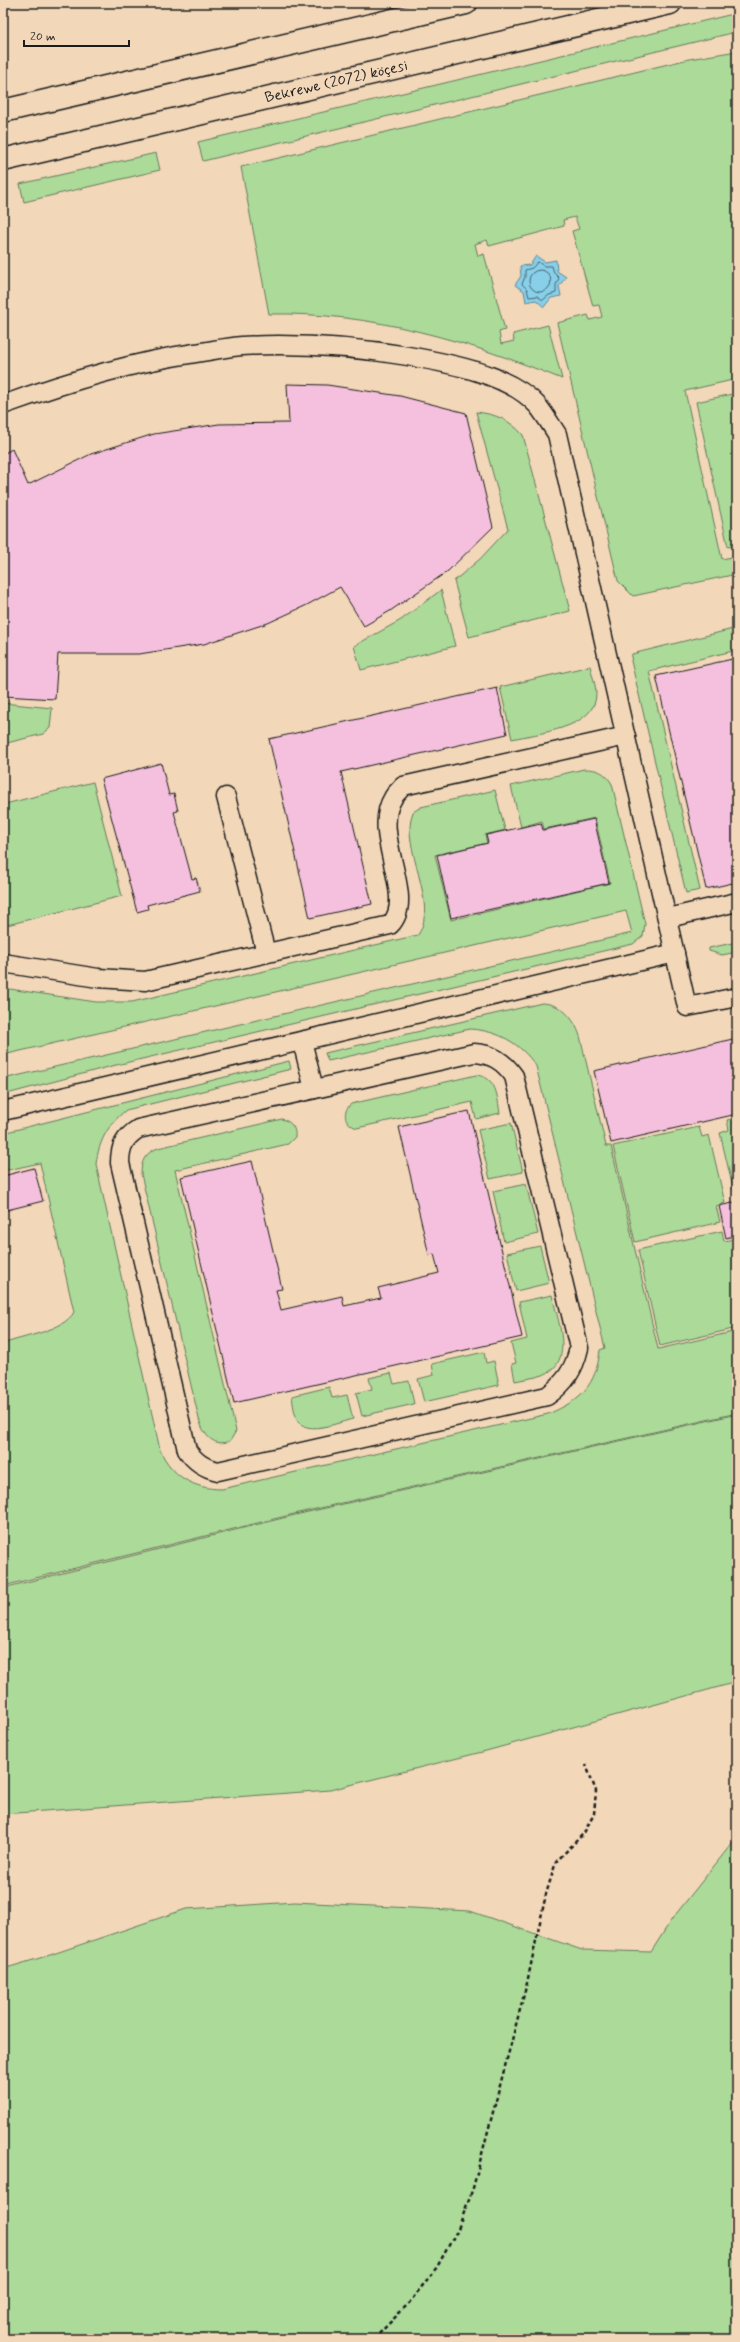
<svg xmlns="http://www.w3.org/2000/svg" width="740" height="2342" viewBox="0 0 740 2342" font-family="Mynerve,sans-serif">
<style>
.green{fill:#abda99;stroke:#647b5a}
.water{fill:#88cfe9;stroke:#5d8797}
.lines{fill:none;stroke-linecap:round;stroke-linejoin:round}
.shore{stroke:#47646e;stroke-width:1}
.building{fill:#f4c0dd;stroke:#1c1c1c}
.service-casing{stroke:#1c1c1c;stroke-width:21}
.secondary-casing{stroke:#1c1c1c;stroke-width:25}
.path{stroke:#1c1c1c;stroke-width:2.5;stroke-dasharray:4 3;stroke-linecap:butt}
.service{stroke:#f2d7b9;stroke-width:18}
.secondary{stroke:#f2d7b9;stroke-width:22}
.labels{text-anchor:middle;stroke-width:4;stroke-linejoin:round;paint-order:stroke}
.street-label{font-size:15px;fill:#1c1c1c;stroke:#f2d7b9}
</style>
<rect width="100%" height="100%" fill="#f2d7b9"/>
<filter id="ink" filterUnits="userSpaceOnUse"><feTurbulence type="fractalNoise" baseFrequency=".025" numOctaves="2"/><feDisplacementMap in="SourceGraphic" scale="8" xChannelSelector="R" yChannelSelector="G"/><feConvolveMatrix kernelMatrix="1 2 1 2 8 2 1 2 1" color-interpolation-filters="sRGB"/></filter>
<g filter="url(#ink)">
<g class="green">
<path d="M733 14 736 32 203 161 198 142Z"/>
<path d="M737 51V379L685 391 722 559 737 556V574L633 596 618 581 557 323 588 315 590 320 602 317 599 305 593 306 572 231 579 229 575 217 563 220 564 226 489 246 487 240 475 244 478 256 484 254 505 330 499 332 501 344 514 341 513 334 548 325 562 379C468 341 372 312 269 314L241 167 689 59Z"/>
<path d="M156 153 160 170 24 202 20 184Z"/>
<path d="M737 393V545L728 547 696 402Z"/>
<path d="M476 412C496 414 510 420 523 435L570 611 469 637 454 581 480 559 508 529Z"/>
<path d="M441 590 455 646 361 670 354 646 401 620Z"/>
<path d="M737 628V650L649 671 700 890 686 893 631 661 632 654Z"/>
<path d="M590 666C592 675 596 685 596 694 596 729 537 733 512 739L500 687Z"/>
<path d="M3 703 52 708 50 728 43 734 3 744Z"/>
<path d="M584 769C598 769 605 772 612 784L645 924 643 936 633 944 112 1066 3 1095V1079L632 933 626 911 3 1055V988L96 1002H132L418 935C440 903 399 846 413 812L421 807 495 790 505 830 485 835 487 843 435 855 451 920 610 883 595 818 544 829 542 821 521 827 511 786Z"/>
<path d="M93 782 122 896 3 926V799L5 804Z"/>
<path d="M737 942V952L722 955 709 951V948Z"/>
<path d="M542 1003C562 1004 574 1018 580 1036L606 1146H611L658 1349 737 1331V1413L294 1514 3 1586V1344C23 1336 64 1331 74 1312L40 1163 3 1171V1133L289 1061 291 1069 126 1110C108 1125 99 1140 96 1164L160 1450C172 1476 193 1489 222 1489L548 1414C581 1400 596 1386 600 1350L605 1348 536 1066C520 1043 499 1031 470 1029L328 1061 325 1053Z"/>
<path d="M476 1075C497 1077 497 1096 500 1113L476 1119 472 1102 357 1128C345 1124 341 1113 351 1104Z"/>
<path d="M737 1118V1200L736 1201 720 1133 729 1130 727 1120Z"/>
<path d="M282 1119C291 1122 296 1127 295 1137L288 1144 175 1170 236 1431 230 1441C212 1448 203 1433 199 1419L141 1174C141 1161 145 1153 158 1148Z"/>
<path d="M511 1123 523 1172 490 1179 478 1130Z"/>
<path d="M699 1127 702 1137 709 1135 725 1203 716 1206 720 1222 635 1242 613 1146Z"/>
<path d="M526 1184 538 1234 504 1242 493 1191Z"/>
<path d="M722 1231 724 1241 734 1239 737 1253V1328L660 1346 638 1250Z"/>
<path d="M540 1246 549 1283 516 1291 507 1253Z"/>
<path d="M552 1295C557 1319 576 1362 543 1375 534 1378 524 1379 515 1381L512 1364 516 1363 511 1343 527 1339 519 1302Z"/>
<path d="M484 1352 486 1363 494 1361 499 1385 424 1402 418 1379 434 1375 432 1364Z"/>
<path d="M391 1373 394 1384 409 1381 414 1404 362 1416 356 1393 372 1389 369 1378Z"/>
<path d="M329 1387 332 1398 347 1395 353 1419C339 1422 308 1436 298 1421 294 1414 293 1403 292 1396Z"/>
<path d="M737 1414V1682L486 1751 330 1790 3 1814V1588L295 1515Z"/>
<path d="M737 1837V2339H3V1969L50 1955 186 1909 295 1902 470 1911 582 1950 651 1952 672 1919Z"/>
</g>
<path class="water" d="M536 256 545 262 556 260 557 271 566 277 559 286 561 296 551 298 544 307 536 300 526 302 524 291 515 285 521 276 520 266 530 265Z"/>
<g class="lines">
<g class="shore">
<path d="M538 262 544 266H552L554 273 559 278 556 285V293L549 295 543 300 537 296 529 297 527 289 522 284 525 277V270L532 268Z"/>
<circle cx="540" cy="281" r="11"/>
</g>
</g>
<g class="building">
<path d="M287 384 327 385 400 396 466 413 493 527 448 571 390 611 364 626 340 587 307 605 268 623 204 644 139 654H58L55 699 3 696V454L12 449 28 485 91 454 154 434 219 424 289 423Z"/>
<path d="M737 658V882L706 889 656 676Z"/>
<path d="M497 688 507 734 341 772 372 904 310 918 269 739Z"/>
<path d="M161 763 169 795 174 794 178 811 174 812 192 879 196 878 200 891 147 905 148 909 137 912 101 779Z"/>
<path d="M594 819 609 883 451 918 437 855 488 843 486 835 541 823 543 830Z"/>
<path d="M737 1038V1114L611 1143 594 1071Z"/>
<path d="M469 1111 522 1337 234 1403 181 1177 252 1161 282 1289 276 1290 281 1310 342 1296 344 1306 381 1298 378 1288 439 1273 434 1254 429 1255 399 1127Z"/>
<path d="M34 1168 43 1201 3 1211V1176Z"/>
<path d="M737 1202V1235L726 1238 719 1206Z"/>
</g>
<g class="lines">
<g class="service-casing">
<g id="service">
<path d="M3 405C66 382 128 363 195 353 210 351 227 347 242 346 298 343 353 347 408 356 448 363 510 374 538 406 545 415 551 425 557 434L687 1007 737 997"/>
<path d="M226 797 266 953"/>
<path d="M668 918 737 902"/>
<path d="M3 963 98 978 145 981 390 925C418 897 370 835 393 798 395 794 400 790 403 786L626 736"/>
<path d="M302 1041 314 1089"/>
<path d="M474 1053C492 1054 503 1061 514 1076L579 1348C574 1370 565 1383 547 1396L218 1471C204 1468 195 1462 187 1450L120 1163C120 1147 124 1138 138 1129Z"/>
<path d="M3 1111 675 953"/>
</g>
</g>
<g class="secondary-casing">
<g id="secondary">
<path d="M3 111 466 3"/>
<path d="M3 160 670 3"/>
</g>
</g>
<path class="path" d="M374 2339 409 2303 437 2267 458 2229 473 2188 527 1983 546 1894 556 1862 584 1833 594 1814 596 1791 586 1765"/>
<use href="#service" class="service"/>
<use href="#secondary" class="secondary"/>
</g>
</g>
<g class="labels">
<g class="street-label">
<text transform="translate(336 81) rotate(-13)" y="5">Bekrewe (2072) köçesi</text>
</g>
</g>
<rect width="740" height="2342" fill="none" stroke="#f2d7b9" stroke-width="16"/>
<rect x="8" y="8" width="724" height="2326" fill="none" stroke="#1c1c1c" stroke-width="1.5" filter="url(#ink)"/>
<path d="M24 40v6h105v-6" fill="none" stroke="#1c1c1c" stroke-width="2"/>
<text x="30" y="40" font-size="12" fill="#1c1c1c" stroke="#f2d7b9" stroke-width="3" paint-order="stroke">20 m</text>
</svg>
